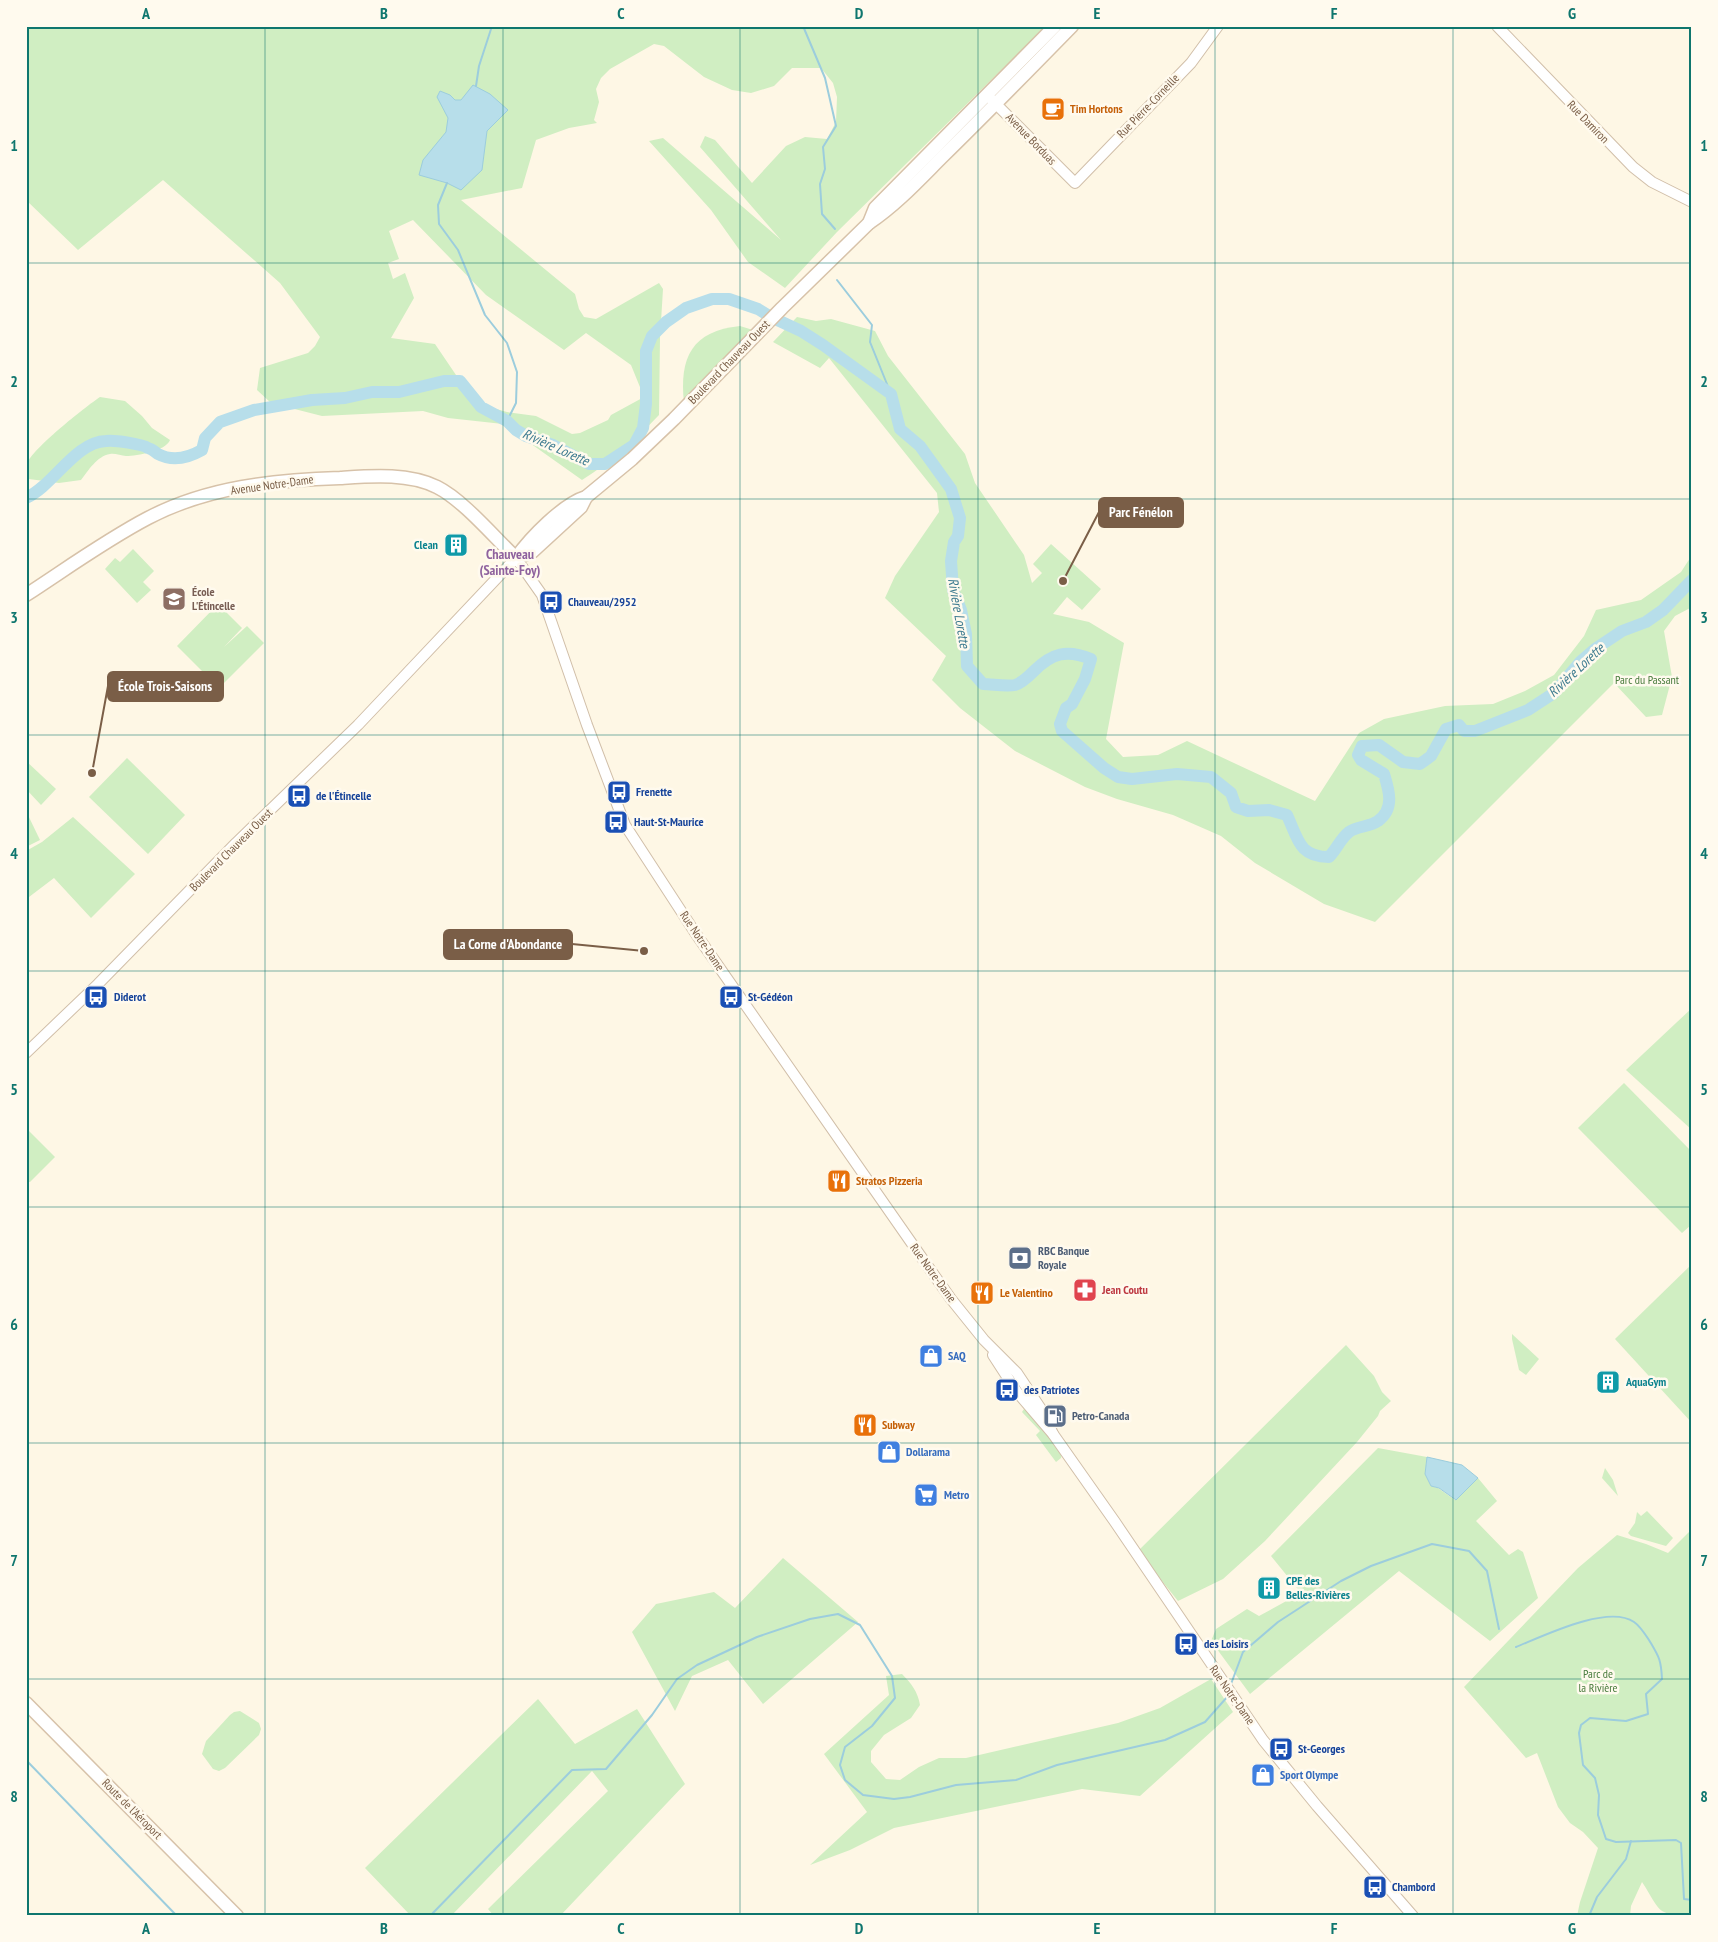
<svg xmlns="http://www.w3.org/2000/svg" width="1718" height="1942" viewBox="0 0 1718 1942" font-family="'PT Sans Narrow',sans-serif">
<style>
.green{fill:#d0eec2;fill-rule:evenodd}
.water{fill:#b7deea;stroke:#9ccddd}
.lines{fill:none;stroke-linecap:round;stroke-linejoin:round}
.stream{stroke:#9ccddd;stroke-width:2}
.river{stroke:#b7deea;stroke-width:12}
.tertiary-casing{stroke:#d1bfa9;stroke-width:12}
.secondary-casing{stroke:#d7c2a9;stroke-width:15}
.tertiary{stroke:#fff;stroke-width:10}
.secondary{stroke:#fff;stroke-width:12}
.grid{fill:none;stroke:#0f766e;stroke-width:1;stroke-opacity:0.55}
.labels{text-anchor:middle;stroke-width:5;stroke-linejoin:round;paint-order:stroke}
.street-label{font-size:12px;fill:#7a5e47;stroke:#fffaee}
.food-label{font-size:12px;font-weight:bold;fill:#c56008;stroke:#fffaee;text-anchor:start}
.culture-label{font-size:12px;font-weight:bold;fill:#0d838f;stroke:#fffaee;text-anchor:start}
.education-label{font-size:12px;font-weight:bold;fill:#785e54;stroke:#fffaee;text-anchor:start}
.transit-label{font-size:12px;font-weight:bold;fill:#164399;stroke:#fffaee;text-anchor:start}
.park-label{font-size:12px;fill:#487b3c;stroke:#fffaee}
.service-label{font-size:12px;font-weight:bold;fill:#4e5e75;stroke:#fffaee;text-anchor:start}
.health-label{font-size:12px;font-weight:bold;fill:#be3a42;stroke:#fffaee;text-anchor:start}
.shop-label{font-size:12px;font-weight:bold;fill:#366cbe;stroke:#fffaee;text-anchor:start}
.water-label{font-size:14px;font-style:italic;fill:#3e7b90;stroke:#fffaee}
.neighbourhood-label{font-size:14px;font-weight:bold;fill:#8f629e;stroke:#fffaee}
.leader{fill:none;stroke:#7a5e47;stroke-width:2}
.callout-dot{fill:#7a5e47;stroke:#fffaee;stroke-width:2}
.callout{fill:#7a5e47;stroke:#7a5e47;stroke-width:2}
.callout-label{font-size:14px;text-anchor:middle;font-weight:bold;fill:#fff}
.neatline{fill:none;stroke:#0f766e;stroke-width:2}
.grid-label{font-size:16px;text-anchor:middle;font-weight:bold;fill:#0f766e}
</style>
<rect width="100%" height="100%" fill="#fef7e5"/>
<g class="green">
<path d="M26 26H1046L837 232 785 288 748 262 711 210 649 141 663 138 781 240 700 147 705 136 715 140 752 183 786 146 805 137 827 139 836 122 837 97 833 83 821 68H792L774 86 751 93 732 90 704 77 664 46 654 44 610 69 601 78 596 89 599 102 594 120 597 123 569 128 536 140 522 188 461 200 575 294 579 309 584 317 596 319 659 283 663 289 660 338 659 415C636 439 611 462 582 480L503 424 448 418 423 411 322 416 271 403 257 390 260 368 308 353 315 346 320 337 280 283 163 180 78 250 26 200ZM413 220 486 295 564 350 586 333 631 365 644 397 611 415 608 420 580 433 572 434 536 416 507 412 475 403 435 344 391 338 414 298 405 273 393 279 388 263 399 259 389 231Z"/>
<path d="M797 317 816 321 831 319 875 331 888 356 965 454 975 483 1024 555 1032 583 1042 573 1033 564 1051 544 1101 589 1082 610 1067 597 1053 614 1089 622 1124 643 1106 739 1123 757 1158 755 1187 741 1315 801 1359 733 1384 719 1445 706 1493 704 1525 691 1554 675 1584 636 1596 610 1641 600 1681 572 1692 555V607L1675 616 1664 631 1672 677 1662 715 1646 717 1614 683 1375 922 1324 904 1255 863 1221 836 1173 815 1117 799 1085 787 1015 751 960 708 932 680 946 656 885 598 895 576 939 512 937 493 829 358 820 368 773 342Z"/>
<path d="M740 326 753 330 684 403C679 357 692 331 740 326Z"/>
<path d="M100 397 125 401 142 416 152 428 170 440C166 451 137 456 126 456 121 456 115 453 110 454 97 456 88 471 81 480L59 483 29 479C27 474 26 469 27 464 31 450 85 407 100 397Z"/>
<path d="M133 549 154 571 143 582 151 590 137 603 105 569 115 558 120 562Z"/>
<path d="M218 604 242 628 224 647 247 626 264 643 219 688 177 646Z"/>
<path d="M127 758 185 815 148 854 89 797Z"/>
<path d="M26 761 56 789 41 805 26 789Z"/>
<path d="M26 811 40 840 26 847Z"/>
<path d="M73 817 135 874 91 918 54 878 29 897 26 894V851L42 842Z"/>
<path d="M1692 1008V1130L1626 1070Z"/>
<path d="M1624 1083 1692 1152V1224L1682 1233 1578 1128Z"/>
<path d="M26 1128 55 1157 30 1182H26Z"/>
<path d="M1692 1264V1423L1615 1339Z"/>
<path d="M1512 1334 1539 1359 1526 1375 1519 1370 1512 1339Z"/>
<path d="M1346 1345 1374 1376 1382 1392 1391 1401 1380 1411 1378 1416 1357 1442 1265 1541 1223 1579 1178 1601 1138 1551Z"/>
<path d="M1026 1406 1062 1452 1061 1458 1056 1462 1036 1435 1040 1431 1022 1412Z"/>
<path d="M1378 1448 1427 1457 1425 1474 1431 1486 1438 1488 1455 1500 1478 1478 1497 1501 1476 1521 1509 1555 1518 1549 1523 1552 1538 1598 1490 1641 1399 1571 1250 1694 1211 1641 1216 1629 1247 1609 1259 1616 1301 1593 1271 1556Z"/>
<path d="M1605 1468 1613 1480 1618 1496 1602 1478Z"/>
<path d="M1647 1511 1673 1538 1666 1546 1631 1536 1628 1533 1635 1523 1637 1512 1641 1516Z"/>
<path d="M1692 1529V1916C1655 1916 1660 1909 1642 1882L1631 1906 1630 1916H1577L1580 1902 1598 1848 1583 1832 1570 1823 1558 1807 1537 1753 1526 1758 1464 1687 1578 1568 1617 1535 1646 1544 1668 1553Z"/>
<path d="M783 1558 858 1622 763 1704 728 1660 692 1676 675 1711 632 1632 656 1604 714 1592 735 1608Z"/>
<path d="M902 1674C911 1683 918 1692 920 1705L911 1718 884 1735 871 1751V1762L886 1779 900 1780 919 1767 939 1758H966L1118 1723 1160 1708 1211 1679 1233 1712 1140 1796 1082 1789 894 1828 850 1850 810 1865 867 1812 824 1754 889 1695 886 1676Z"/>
<path d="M538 1699 575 1744 637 1709 685 1784 560 1916H494L488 1909 608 1791 592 1771 451 1916H411L365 1868Z"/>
<path d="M240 1711 259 1723 261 1729 259 1735 225 1768 219 1771 213 1769 202 1754 206 1741 230 1715 234 1712Z"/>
</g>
<g class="water">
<path d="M473 85 490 94 508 110 487 131 482 170 461 190 447 183 419 175 423 160 446 132 448 118 437 97 440 91 450 95 455 100H461Z"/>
<path d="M1427 1457 1462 1465 1478 1478 1456 1500 1439 1488 1431 1486 1425 1474Z"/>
</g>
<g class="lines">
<g class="stream">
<path d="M803 26 825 78 836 126 823 147 825 169 820 184 822 214 835 229"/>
<path d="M476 86 479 66 492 26"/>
<path d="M447 183 438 205 439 224 458 250 485 315 507 343 517 372 516 403 507 421"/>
<path d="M837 280 872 325 870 342 891 394"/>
<path d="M1516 1647C1543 1636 1608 1604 1634 1622 1640 1626 1645 1634 1649 1640 1659 1657 1661 1659 1662 1679L1646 1694 1648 1714 1626 1721 1590 1718 1581 1725 1579 1733 1583 1765 1595 1778 1599 1795 1598 1815 1606 1839 1616 1842 1676 1840 1681 1843 1684 1899 1692 1900"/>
<path d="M1231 1684 1243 1652 1278 1622 1341 1581 1371 1566 1432 1544 1469 1551 1487 1571 1499 1629"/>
<path d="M26 1760 177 1916"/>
<path d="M430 1916 572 1770 606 1769 652 1715 677 1679 697 1665 757 1637 810 1619 838 1614 860 1625 892 1676 895 1698 872 1726 845 1747 840 1765 845 1780 863 1795 894 1799 910 1797 956 1785 1016 1780 1057 1765 1165 1740 1205 1722 1228 1696"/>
<path d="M1589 1916 1597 1897 1626 1859 1631 1841"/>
</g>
<path class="river" d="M26 498C54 485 75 442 106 441 115 440 142 444 148 448 152 449 155 452 158 454 173 462 188 458 202 450L205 438 220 422 254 410 312 400 345 398 372 392H399L444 381H460L481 407 507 421 516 430 526 436 553 445 589 464H605L634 445 643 428 646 404V351L652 336 666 322 686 308 712 299H729L758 309 771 317 801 331 823 345 891 394 900 429 920 446 951 489 960 518 958 536 954 542 951 561 953 590 961 610 966 634 967 666 983 684C992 684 1006 687 1015 685 1022 683 1029 676 1034 671 1052 653 1067 649 1091 659L1085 679 1072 704 1066 708 1060 724 1062 731 1104 768 1118 777 1132 779 1177 774 1211 777 1231 793 1236 807 1248 811 1269 810 1287 815C1298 839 1299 857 1329 857 1337 849 1340 839 1349 832 1357 826 1370 827 1378 821 1395 809 1389 790 1384 774L1361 760 1358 755 1362 746 1379 745 1403 762 1420 764 1431 756 1446 729 1459 725 1464 731H1475L1528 710 1554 693 1580 662 1595 649 1622 631 1646 622 1663 610 1692 580"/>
<g class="tertiary-casing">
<g id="tertiary">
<path d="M1497 26 1633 167 1652 182 1692 202"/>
<path d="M991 99 1075 183 1191 63 1218 26"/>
<path d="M26 1053 98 984 236 843 358 725 516 558 542 595 587 725 625 825 696 934 922 1258 951 1299 984 1340 1017 1373 1043 1412 1053 1434"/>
<path d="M993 1355 1017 1392 1053 1434 1115 1522 1263 1740 1317 1806 1413 1916"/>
</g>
</g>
<g class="secondary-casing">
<g id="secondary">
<path d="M869 223 875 208 1055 26"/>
<path d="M516 558C530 538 563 504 586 497L632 459 674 419 782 308 869 223C896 205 919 180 942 157 986 114 1029 70 1072 26"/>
<path d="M516 558 532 552 581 507 586 497"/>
<path d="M26 595C66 569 106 540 148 518 207 487 274 480 340 478 372 476 408 473 437 487 463 500 494 537 516 558"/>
<path d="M26 1703 237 1916"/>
</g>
</g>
<use href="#tertiary" class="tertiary"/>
<use href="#secondary" class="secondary"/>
</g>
<path class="grid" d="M265 26V1916M503 26V1916M740 26V1916M978 26V1916M1215 26V1916M1453 26V1916M26 263H1692M26 499H1692M26 735H1692M26 971H1692M26 1207H1692M26 1443H1692M26 1679H1692"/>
<defs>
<g id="cafe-square" transform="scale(1.25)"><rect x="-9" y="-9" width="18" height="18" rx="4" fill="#e8710a" stroke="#fffaee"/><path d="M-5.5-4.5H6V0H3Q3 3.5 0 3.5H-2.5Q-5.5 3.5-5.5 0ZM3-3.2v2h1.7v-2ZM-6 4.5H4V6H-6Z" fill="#fff"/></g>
<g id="building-square" transform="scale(1.25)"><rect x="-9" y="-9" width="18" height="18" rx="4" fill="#0f9aa8" stroke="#fffaee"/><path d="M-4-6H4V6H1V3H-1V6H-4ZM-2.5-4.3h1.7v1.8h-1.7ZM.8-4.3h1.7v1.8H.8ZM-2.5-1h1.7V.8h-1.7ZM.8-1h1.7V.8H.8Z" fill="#fff"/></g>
<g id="school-square" transform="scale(1.25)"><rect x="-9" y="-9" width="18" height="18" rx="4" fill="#8d6e63" stroke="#fffaee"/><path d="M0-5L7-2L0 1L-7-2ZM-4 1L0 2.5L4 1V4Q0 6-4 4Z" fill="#fff"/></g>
<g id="bus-square" transform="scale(1.25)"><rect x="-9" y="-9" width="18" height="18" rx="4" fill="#1a4fb4" stroke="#fffaee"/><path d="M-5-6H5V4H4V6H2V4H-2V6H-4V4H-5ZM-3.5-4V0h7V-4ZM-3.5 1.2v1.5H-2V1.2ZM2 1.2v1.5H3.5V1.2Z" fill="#fff"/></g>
<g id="restaurant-square" transform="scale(1.25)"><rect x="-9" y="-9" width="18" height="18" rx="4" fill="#e8710a" stroke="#fffaee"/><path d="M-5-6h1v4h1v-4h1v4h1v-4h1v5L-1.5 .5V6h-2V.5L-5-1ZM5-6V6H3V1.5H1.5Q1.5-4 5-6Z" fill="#fff"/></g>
<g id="bank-square" transform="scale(1.25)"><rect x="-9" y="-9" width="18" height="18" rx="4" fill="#5c6f8a" stroke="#fffaee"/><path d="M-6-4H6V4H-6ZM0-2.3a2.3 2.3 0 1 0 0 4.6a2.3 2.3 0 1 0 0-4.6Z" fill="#fff"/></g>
<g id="pharmacy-square" transform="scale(1.25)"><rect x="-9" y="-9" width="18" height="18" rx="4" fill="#e0444e" stroke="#fffaee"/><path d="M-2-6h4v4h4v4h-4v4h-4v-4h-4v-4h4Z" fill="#fff"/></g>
<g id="shop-square" transform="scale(1.25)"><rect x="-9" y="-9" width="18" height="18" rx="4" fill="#3f7fe0" stroke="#fffaee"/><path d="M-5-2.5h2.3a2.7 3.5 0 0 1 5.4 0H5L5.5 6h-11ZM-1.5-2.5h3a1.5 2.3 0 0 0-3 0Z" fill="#fff"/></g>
<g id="fuel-square" transform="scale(1.25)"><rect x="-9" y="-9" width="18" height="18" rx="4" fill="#5c6f8a" stroke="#fffaee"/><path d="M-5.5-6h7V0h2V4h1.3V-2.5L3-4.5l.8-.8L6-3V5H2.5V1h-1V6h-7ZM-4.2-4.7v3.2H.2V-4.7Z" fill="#fff"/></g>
<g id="supermarket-square" transform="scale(1.25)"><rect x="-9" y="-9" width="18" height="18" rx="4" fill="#3f7fe0" stroke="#fffaee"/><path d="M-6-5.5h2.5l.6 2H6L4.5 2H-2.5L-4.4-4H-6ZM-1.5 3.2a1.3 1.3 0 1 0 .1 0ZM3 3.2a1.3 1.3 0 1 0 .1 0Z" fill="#fff"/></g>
</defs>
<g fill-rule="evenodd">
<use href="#cafe-square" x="1053" y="109"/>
<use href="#building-square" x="456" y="545"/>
<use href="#school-square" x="174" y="599"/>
<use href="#bus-square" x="551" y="602"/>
<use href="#bus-square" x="619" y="792"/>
<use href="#bus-square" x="299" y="796"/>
<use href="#bus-square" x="616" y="822"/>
<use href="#bus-square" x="96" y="997"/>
<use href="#bus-square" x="731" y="997"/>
<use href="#restaurant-square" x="839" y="1181"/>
<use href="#bank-square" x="1020" y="1258"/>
<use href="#pharmacy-square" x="1085" y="1290"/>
<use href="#restaurant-square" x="982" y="1293"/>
<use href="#shop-square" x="931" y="1356"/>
<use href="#building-square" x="1608" y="1382"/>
<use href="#bus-square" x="1007" y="1390"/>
<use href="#fuel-square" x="1055" y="1416"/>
<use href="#restaurant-square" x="865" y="1425"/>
<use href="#shop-square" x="889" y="1452"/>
<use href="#supermarket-square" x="926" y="1495"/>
<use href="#building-square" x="1269" y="1588"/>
<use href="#bus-square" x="1186" y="1644"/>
<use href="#bus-square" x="1281" y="1749"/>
<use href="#shop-square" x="1263" y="1775"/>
<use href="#bus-square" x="1375" y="1887"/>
</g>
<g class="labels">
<g class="street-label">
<text transform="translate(1148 106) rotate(-46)" y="4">Rue Pierre-Corneille</text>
<text transform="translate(1588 122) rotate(46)" y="4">Rue Damiron</text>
<text transform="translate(1031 139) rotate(46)" y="4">Avenue Borduas</text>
<text transform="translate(729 362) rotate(-46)" y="4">Boulevard Chauveau Ouest</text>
<text transform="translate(272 485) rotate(-8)" y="4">Avenue Notre-Dame</text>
<text transform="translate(231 850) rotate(-45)" y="4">Boulevard Chauveau Ouest</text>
<text transform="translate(702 941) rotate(56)" y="4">Rue Notre-Dame</text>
<text transform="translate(933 1273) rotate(54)" y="4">Rue Notre-Dame</text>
<text transform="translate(1232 1695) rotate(55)" y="4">Rue Notre-Dame</text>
<text transform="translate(132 1809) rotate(45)" y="4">Route de l'Aéroport</text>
</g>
<g class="food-label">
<text x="1070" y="113">Tim Hortons</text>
<text x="856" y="1185">Stratos Pizzeria</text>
<text x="1000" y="1297">Le Valentino</text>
<text x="882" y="1429">Subway</text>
</g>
<g class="culture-label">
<text x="438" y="549" text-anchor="end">Clean</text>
<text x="1626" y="1386">AquaGym</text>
<text x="1286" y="1585">CPE des<tspan x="1286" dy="14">Belles-Rivières</tspan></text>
</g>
<g class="education-label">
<text x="192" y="596">École<tspan x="192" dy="14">L'Étincelle</tspan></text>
</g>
<g class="transit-label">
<text x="568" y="606">Chauveau/2952</text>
<text x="636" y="796">Frenette</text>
<text x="316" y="800">de l'Étincelle</text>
<text x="634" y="826">Haut-St-Maurice</text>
<text x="114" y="1001">Diderot</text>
<text x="748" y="1001">St-Gédéon</text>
<text x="1024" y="1394">des Patriotes</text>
<text x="1204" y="1648">des Loisirs</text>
<text x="1298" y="1753">St-Georges</text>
<text x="1392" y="1891">Chambord</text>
</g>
<g class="park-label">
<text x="1647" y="684">Parc du Passant</text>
<text x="1598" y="1678">Parc de<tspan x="1598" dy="14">la Rivière</tspan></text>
</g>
<g class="service-label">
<text x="1038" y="1255">RBC Banque<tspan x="1038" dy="14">Royale</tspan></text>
<text x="1072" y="1420">Petro-Canada</text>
</g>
<g class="health-label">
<text x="1102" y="1294">Jean Coutu</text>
</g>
<g class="shop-label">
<text x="948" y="1360">SAQ</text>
<text x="906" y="1456">Dollarama</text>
<text x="944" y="1499">Metro</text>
<text x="1280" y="1779">Sport Olympe</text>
</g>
<g class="water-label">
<text transform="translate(556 447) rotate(24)" y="5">Rivière Lorette</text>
<text transform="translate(959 613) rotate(80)" y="5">Rivière Lorette</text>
<text transform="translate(1576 670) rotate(-43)" y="5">Rivière Lorette</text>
</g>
<g class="neighbourhood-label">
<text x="510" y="559">Chauveau<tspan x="510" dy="16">(Sainte-Foy)</tspan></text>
</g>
</g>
<path class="leader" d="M1063 581L1099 512M92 773L108 686M644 951L572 944"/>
<g class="callout-dot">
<circle cx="1063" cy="581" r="5"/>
<circle cx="92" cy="773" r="5"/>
<circle cx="644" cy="951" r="5"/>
</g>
<g class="callout">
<rect x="1099" y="498" width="84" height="29" rx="5"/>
<rect x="108" y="672" width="115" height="29" rx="5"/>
<rect x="444" y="930" width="128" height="29" rx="5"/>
</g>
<g class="callout-label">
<text x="1141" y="517">Parc Fénélon</text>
<text x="165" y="691">École Trois-Saisons</text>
<text x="508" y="949">La Corne d'Abondance</text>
</g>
<rect width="1718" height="1942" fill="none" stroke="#fffaee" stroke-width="55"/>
<rect x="28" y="28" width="1662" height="1886" class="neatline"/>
<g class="grid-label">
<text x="146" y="19">A</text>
<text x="384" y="19">B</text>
<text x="621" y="19">C</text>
<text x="859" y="19">D</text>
<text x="1097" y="19">E</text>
<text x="1334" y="19">F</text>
<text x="1572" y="19">G</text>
<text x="14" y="151">1</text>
<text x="1704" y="151">1</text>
<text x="14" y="387">2</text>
<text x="1704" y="387">2</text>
<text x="14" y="623">3</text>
<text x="1704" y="623">3</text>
<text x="14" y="859">4</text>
<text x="1704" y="859">4</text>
<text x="14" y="1095">5</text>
<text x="1704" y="1095">5</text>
<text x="14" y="1330">6</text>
<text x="1704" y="1330">6</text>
<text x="14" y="1566">7</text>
<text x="1704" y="1566">7</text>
<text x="14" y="1802">8</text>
<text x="1704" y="1802">8</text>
<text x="146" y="1934">A</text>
<text x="384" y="1934">B</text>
<text x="621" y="1934">C</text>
<text x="859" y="1934">D</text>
<text x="1097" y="1934">E</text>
<text x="1334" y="1934">F</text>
<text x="1572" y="1934">G</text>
</g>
</svg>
